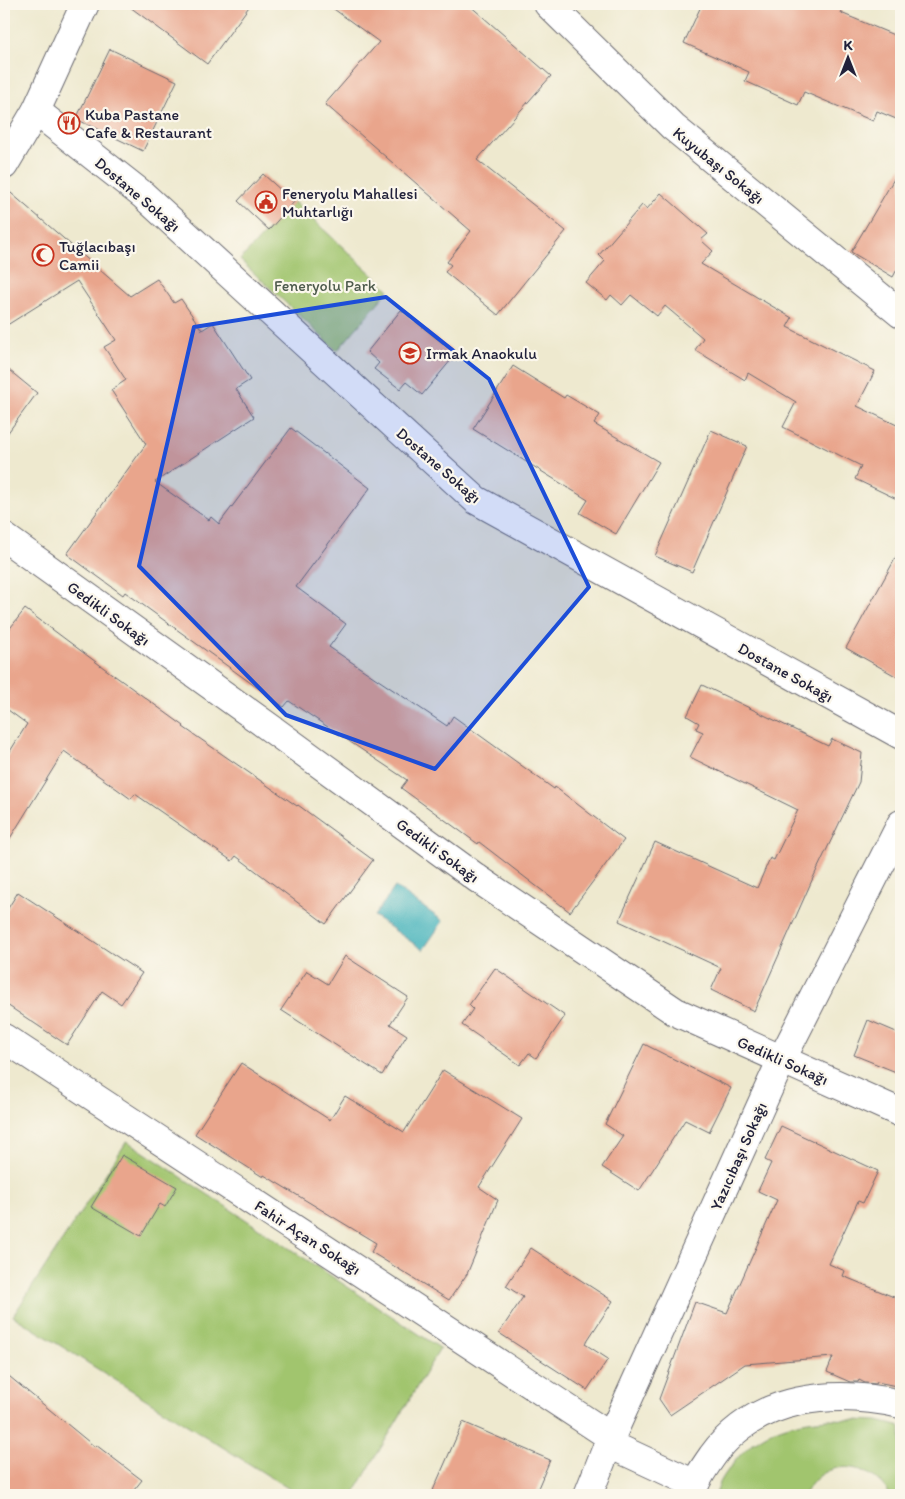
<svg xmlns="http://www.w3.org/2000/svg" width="905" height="1499" viewBox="0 0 905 1499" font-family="Itim,sans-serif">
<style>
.green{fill:#a1c56e;stroke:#627454}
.water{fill:#42b2bb;stroke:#326a7b}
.building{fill:#e9a58c}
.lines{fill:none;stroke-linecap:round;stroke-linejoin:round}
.minor-casing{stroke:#69686f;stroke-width:30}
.minor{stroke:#fff;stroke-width:28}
.marked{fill:#1d4ed8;fill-opacity:0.2;stroke:#1d4ed8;stroke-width:4;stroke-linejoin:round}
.labels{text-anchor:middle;stroke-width:4.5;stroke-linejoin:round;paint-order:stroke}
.poi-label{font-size:16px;fill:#22223b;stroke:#fbf7ec;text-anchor:start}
.street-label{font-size:16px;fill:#22223b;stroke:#fbf7ec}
.park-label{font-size:16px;fill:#4e5b4d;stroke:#fbf7ec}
</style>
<rect width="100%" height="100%" fill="#fbf7ec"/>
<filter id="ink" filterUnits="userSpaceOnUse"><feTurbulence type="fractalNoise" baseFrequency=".02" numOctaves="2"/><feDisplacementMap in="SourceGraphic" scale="10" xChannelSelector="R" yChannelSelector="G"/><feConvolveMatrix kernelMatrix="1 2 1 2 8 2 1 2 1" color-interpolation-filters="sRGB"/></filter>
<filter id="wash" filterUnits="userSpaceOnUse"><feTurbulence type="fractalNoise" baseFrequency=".0096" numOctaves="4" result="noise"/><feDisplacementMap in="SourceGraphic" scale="20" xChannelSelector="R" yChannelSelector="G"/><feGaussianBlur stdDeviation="1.12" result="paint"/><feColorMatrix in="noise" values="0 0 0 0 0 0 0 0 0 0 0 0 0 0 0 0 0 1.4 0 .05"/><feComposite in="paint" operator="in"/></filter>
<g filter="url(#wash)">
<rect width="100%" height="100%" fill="#eee9cf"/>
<g class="green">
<path d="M294 202 389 290 337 351 240 260Z"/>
<path d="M127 1141 440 1348 353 1495H299L13 1316Z"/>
<path d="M830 1419 878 1421 901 1427V1495H890C878 1473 848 1459 824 1473 815 1478 809 1487 803 1495H716C718 1483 725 1474 732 1465 757 1431 789 1421 830 1419Z"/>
</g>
<path class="water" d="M395 887 443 921 423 950 374 916Z"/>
<g id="blocks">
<g class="building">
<path d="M126 4H251L207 64Z"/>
<path d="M327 4H468L551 76 477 160 566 231 498 315 445 272 451 265 447 262 471 231 325 104 379 42Z"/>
<path d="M702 4H845L841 13 901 38V121L877 111 873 121 804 92 798 105 745 81 749 72 684 43Z"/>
<path d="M110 49 177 81 143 151 76 119Z"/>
<path d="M901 167V262L893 277 851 252Z"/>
<path d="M263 174 294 202 269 230 238 201Z"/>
<path d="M4 187 130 296 157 279 174 303 181 299 202 330 213 323 250 380 236 389 254 417 155 482 209 520 211 517 219 524 291 428 370 488 296 587 346 624 329 647 447 726 453 716 554 789 555 787 624 840 570 912 479 842 478 844 401 788 407 780 289 701 284 707 125 592 123 595 67 554 146 444 111 390 126 380 104 347 116 340 77 281 4 327Z"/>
<path d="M661 193 708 234 701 240 713 251 701 264 792 318 787 327 875 371 857 406 901 427V501L855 479 861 466 783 427 796 402 748 373 745 380 695 350 703 338 665 306 657 316 631 295 622 305 611 295 607 300 586 283 605 261 599 255 642 205 647 209Z"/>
<path d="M401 310 456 354 422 395 406 382 400 389 374 369 379 363 367 352Z"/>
<path d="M4 366 37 393 4 438Z"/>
<path d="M513 366 564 398 566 395 600 415 594 424 659 462 616 534 580 513 588 500 473 429Z"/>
<path d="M711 430 747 446 692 572 655 556Z"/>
<path d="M901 548V679L846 648Z"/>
<path d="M25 609 104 668 184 726 183 727 297 806 298 805 373 860 326 924 236 856 232 861 135 794 131 799 64 751 4 848V761L27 724 4 707V636Z"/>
<path d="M702 685 828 746 832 739 862 753 859 782 813 878 754 1011 711 990 721 968 619 921 655 842 757 888 770 858 774 860 798 810 690 757 703 732 696 729 699 723 687 716Z"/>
<path d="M18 892 142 973 121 1004 102 991 67 1045 4 1003V915Z"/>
<path d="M345 956 408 997 390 1024 407 1035 382 1075 281 1010 307 971 328 984Z"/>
<path d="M495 968 565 1016 536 1058 529 1053 520 1065 462 1025 473 1009 469 1005Z"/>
<path d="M868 1020 901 1034V1074L854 1055Z"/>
<path d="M644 1044 731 1088 709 1132 685 1120 639 1191 602 1167 623 1136 605 1124Z"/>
<path d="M241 1063 330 1120 345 1096 404 1132 443 1070 522 1119 479 1187 498 1200 467 1274 449 1300 371 1252 376 1243 264 1175 263 1177 195 1134Z"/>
<path d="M781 1126 878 1171 863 1203 858 1201 829 1264 845 1271 843 1276 901 1300V1387L877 1382 876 1384 865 1383 859 1380 858 1382H850L827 1372 833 1357 745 1364 670 1415 659 1399 695 1302 727 1313 777 1200 758 1191 771 1163 765 1160Z"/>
<path d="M122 1155 177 1187 165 1207 160 1204 141 1236 91 1207Z"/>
<path d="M531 1248 613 1301 585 1344 608 1359 587 1390 499 1333 523 1297 506 1286Z"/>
<path d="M4 1372 95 1447 96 1445 142 1480 130 1495H4Z"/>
<path d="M463 1422 550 1460 535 1495H431Z"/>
</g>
</g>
</g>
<g filter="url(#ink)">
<use href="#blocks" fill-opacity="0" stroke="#69686f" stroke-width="1"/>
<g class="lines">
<g class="minor-casing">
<g id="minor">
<path d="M548 4 673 127 901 314"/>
<path d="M36 111 143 195 476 500 901 735"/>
<path d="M4 165 36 111 85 4"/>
<path d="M4 537 273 730 478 879 676 1012 901 1113"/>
<path d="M4 1038 611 1437"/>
<path d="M609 1444 695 1484"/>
<path d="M588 1495 611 1437 782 1059 901 824"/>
<path d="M692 1495C693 1483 706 1465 713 1455 757 1395 834 1389 901 1404"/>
</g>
</g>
<use href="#minor" class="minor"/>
</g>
</g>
<path class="marked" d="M386 297 489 379 589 587 435 769 286 715 139 566 194 327Z"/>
<defs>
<g id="restaurant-ring" transform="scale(1.125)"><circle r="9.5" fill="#fbf7ec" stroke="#c8321e" stroke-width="1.5"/><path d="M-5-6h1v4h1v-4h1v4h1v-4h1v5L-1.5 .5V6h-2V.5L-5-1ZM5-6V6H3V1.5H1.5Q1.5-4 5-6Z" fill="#c8321e"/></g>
<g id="civic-ring" transform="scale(1.125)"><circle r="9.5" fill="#fbf7ec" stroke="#c8321e" stroke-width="1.5"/><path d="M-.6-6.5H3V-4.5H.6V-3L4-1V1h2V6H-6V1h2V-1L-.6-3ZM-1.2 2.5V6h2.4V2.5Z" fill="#c8321e"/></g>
<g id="mosque-ring" transform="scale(1.125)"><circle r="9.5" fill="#fbf7ec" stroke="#c8321e" stroke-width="1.5"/><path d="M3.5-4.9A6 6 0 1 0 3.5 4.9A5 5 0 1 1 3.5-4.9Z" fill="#c8321e"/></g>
<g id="school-ring" transform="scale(1.125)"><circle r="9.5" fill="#fbf7ec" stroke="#c8321e" stroke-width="1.5"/><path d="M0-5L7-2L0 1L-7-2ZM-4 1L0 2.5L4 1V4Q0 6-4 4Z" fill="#c8321e"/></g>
</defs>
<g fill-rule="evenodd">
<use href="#restaurant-ring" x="69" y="123"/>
<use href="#civic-ring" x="266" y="202"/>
<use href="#mosque-ring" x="43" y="255"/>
<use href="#school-ring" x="410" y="353"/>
</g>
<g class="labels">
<g class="poi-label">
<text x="85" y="120">Kuba Pastane<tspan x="85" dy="18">Cafe &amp; Restaurant</tspan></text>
<text x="282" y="199">Feneryolu Mahallesi<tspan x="282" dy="18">Muhtarlığı</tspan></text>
<text x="59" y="252">Tuğlacıbaşı<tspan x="59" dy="18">Camii</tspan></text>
<text x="426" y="359">Irmak Anaokulu</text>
</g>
<g class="street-label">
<text transform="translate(719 165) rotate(39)" y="6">Kuyubaşı Sokağı</text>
<text transform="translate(138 194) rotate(40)" y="6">Dostane Sokağı</text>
<text transform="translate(439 465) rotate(41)" y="6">Dostane Sokağı</text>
<text transform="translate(109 613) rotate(36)" y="6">Gedikli Sokağı</text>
<text transform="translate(786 672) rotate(29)" y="6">Dostane Sokağı</text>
<text transform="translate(438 850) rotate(36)" y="6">Gedikli Sokağı</text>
<text transform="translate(783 1060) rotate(24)" y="6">Gedikli Sokağı</text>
<text transform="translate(738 1156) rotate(-66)" y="6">Yazıcıbaşı Sokağı</text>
<text transform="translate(308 1237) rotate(33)" y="6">Fahir Açan Sokağı</text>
</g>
<g class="park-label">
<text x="325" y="291">Feneryolu Park</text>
</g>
</g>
<rect width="905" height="1499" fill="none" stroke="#fbf7ec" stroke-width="20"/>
<g transform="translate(848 58)" stroke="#fbf7ec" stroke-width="4" paint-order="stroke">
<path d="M0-4L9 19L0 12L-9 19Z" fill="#22223b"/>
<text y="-8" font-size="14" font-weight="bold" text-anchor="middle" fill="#22223b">K</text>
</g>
</svg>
